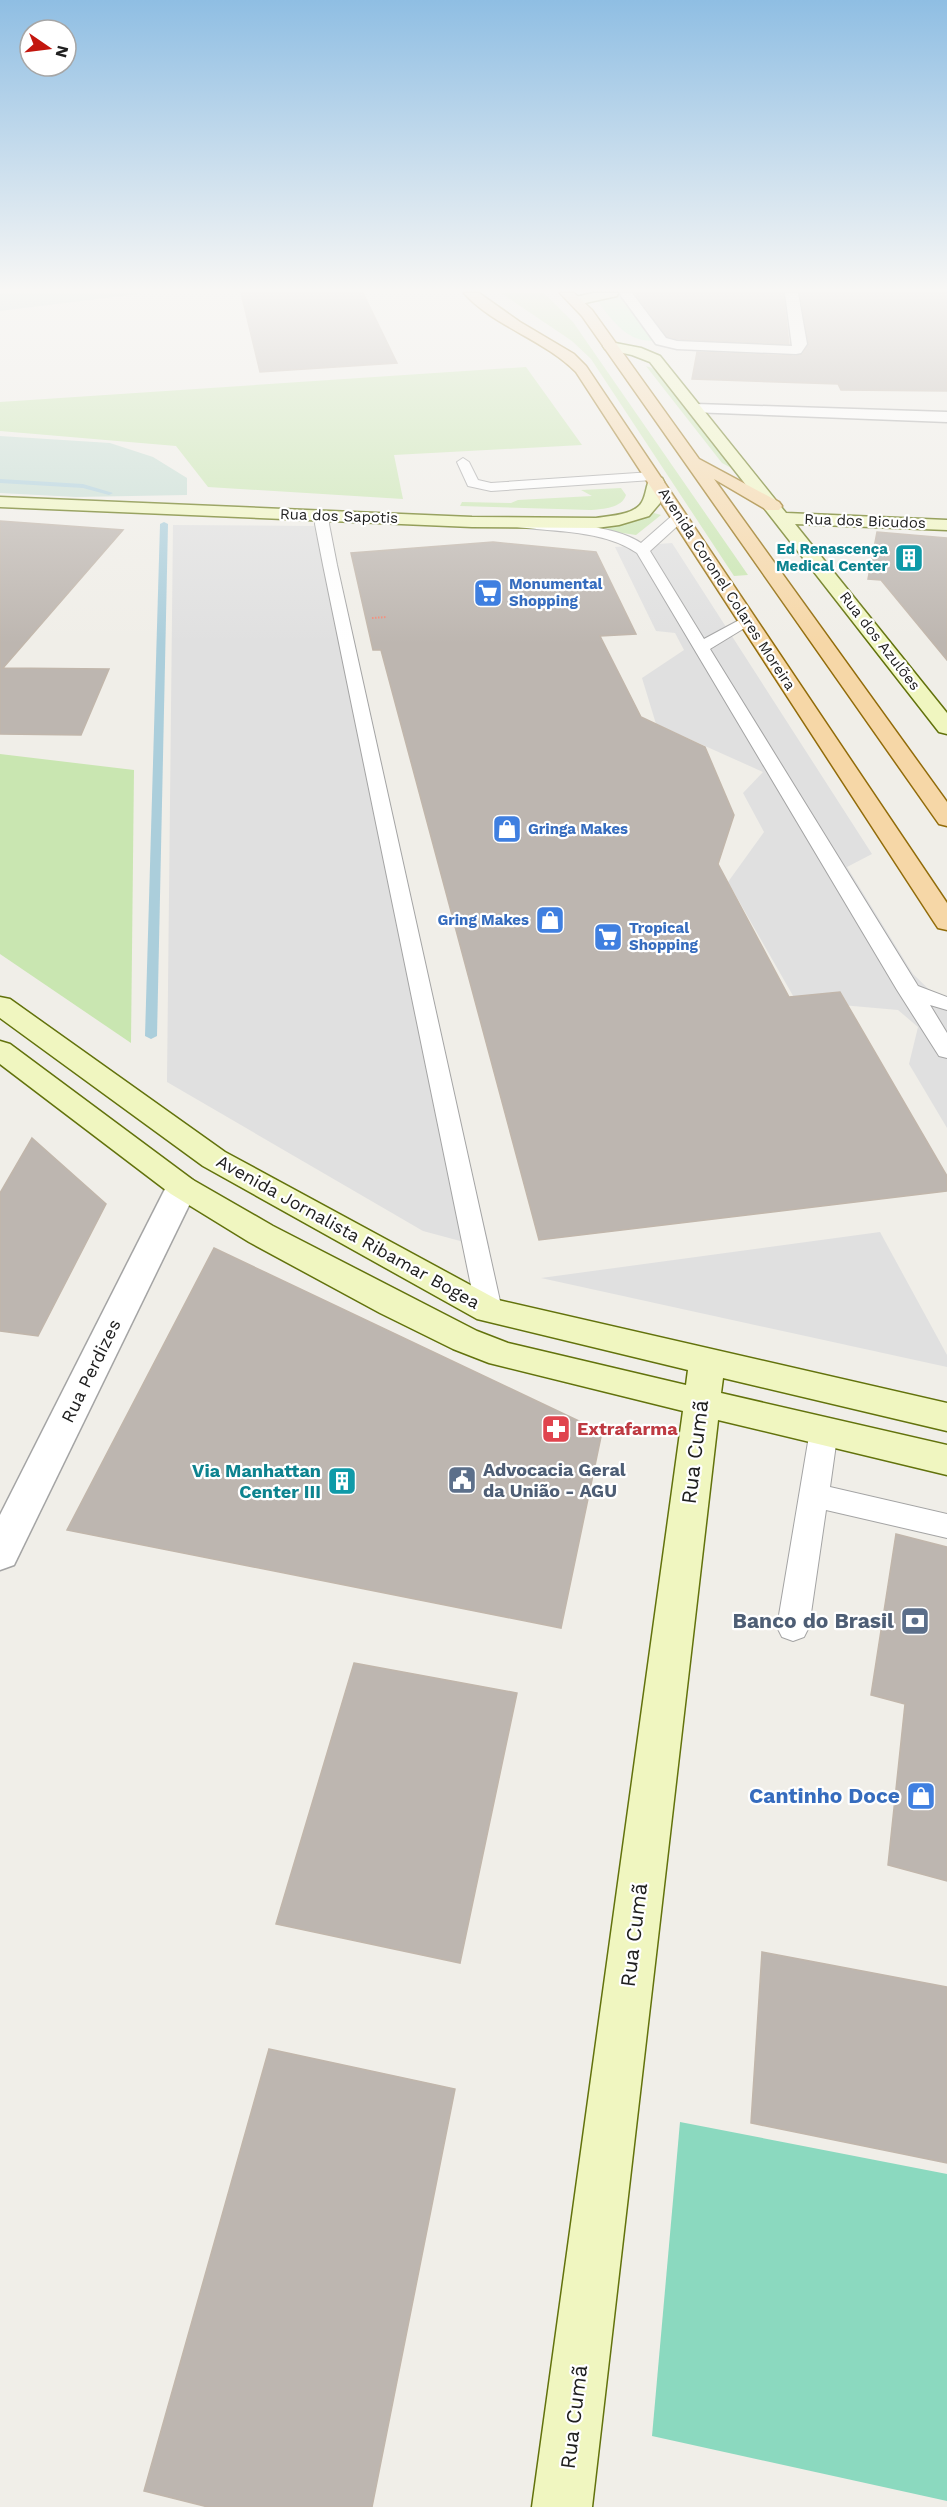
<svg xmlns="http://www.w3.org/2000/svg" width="947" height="2507" viewBox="0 0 947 2507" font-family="'Work Sans',sans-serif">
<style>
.grass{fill:#c9e6b1}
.wetland{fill:#c6ddd3}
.park{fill:#c8f6ce}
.pitch{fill:#8bd9bf}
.parking{fill:#e0e0e0}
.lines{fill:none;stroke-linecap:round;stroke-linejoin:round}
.stream{fill:#abcedb;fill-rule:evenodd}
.building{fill:#bdb6b0;stroke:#c1b6ab;stroke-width:1.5}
.lane-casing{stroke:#a4a4a4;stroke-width:2}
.street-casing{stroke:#a4a4a4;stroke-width:3}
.secondary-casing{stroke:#62720c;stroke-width:3}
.primary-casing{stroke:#926c0a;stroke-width:3}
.path{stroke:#f18a78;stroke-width:2;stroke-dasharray:1.5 1.5;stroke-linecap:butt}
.lane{fill:#fff;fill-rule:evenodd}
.street{fill:#fff;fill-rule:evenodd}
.secondary{fill:#f0f6c0;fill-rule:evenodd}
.primary{fill:#f6d7a7;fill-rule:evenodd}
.labels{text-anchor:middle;stroke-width:4.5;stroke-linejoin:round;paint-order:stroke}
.far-street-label{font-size:15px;fill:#202020;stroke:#fff}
.far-culture-label{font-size:15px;font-weight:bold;fill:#0d838f;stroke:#fff;text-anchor:end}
.far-shop-label{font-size:15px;font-weight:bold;fill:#366cbe;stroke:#fff;text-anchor:start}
.street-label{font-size:18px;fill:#202020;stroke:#fff}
.health-label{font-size:18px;font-weight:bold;fill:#be3a42;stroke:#fff;text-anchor:start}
.service-label{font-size:18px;font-weight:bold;fill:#4e5e75;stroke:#fff;text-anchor:start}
.culture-label{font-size:18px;font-weight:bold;fill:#0d838f;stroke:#fff;text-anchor:end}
.near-street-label{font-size:21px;fill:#202020;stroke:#fff}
.near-service-label{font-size:21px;font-weight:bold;fill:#4e5e75;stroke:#fff;text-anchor:end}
.near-shop-label{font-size:21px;font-weight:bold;fill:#366cbe;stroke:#fff;text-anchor:end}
</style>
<rect width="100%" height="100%" fill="#f0eee8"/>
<g class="grass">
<path d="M501 293H544L573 322 748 575 734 576 591 359 572 341Z"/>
<path d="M646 366 655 369 737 471 722 463Z"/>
<path d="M526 367 582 445 394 455 403 499 208 487 176 446 0 431V402Z"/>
<path d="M621 488 626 495C622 508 603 509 591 510L460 506 462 502 511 503 518 500 592 496 581 490Z"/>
<path d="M654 513 661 515 636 535 588 528 646 517Z"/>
<path d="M0 754 134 770 131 1043 0 954Z"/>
</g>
<g class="wetland">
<path d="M0 293H146L0 311Z"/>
<path d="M0 436 110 443 153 457 187 478V495L76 497 0 493Z"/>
</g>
<path class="park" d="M611 296 622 298 657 340C627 345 612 319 595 298Z"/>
<path class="pitch" d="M680 2122 947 2174V2501L652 2436Z"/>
<g class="parking">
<path d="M173 525 314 526 490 1249 423 1231 167 1082Z"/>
<path d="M672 543 872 854 847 867 913 974 947 1007V1128L909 1064 918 1027 898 1010 796 1001 728 882 764 832 743 793 763 772 656 724 642 678 684 650 675 633 656 631 615 547Z"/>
<path d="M880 1232 947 1355V1367L541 1278Z"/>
</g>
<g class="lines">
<g class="stream">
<path d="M0 479 83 484 113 493 109 495 83 488 0 483Z"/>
<path d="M164 522 168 524 157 1036 151 1039 145 1036 160 524Z"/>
</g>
</g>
<g class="building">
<path d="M241 293H363L397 363 260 372Z"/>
<path d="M635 293H783L789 344 677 339 667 336Z"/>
<path d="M800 293H947V391L841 390 838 384 692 379 697 352 796 356 803 354 809 344Z"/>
<path d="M0 521 123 530 3 668 109 669 81 735 0 734Z"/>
<path d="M877 532 947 538V660L881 580 868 579Z"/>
<path d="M493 542 596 552 636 634 600 636 641 717 705 747 734 815 718 864 789 997 840 992 947 1176V1191L539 1240 381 650H373L351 553Z"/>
<path d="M32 1138 106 1204 38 1336 0 1331V1193Z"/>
<path d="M214 1248 602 1432 561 1628 67 1530Z"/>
<path d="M896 1534 947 1547V1881L888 1865 905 1704 871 1695Z"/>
<path d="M354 1663 517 1693 460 1963 276 1924Z"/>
<path d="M762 1952 947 1987V2163L751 2123Z"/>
<path d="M269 2049 455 2089 372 2507H208L144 2491Z"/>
</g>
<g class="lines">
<g class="lane-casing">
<g id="lane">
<path d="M463 458 469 462 478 480 491 483 652 472 658 476 652 480 491 491 468 486 457 462Z"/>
<path d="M323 511 330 515 329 524 337 565 502 1310 498 1317 489 1320 480 1317 476 1310 323 565 315 524 316 515Z"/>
<path d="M679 513 686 517 684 520 650 551 704 639 743 618H753L756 621 710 649 918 986 947 997V1010L930 1005 947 1033V1058L939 1056 897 990 637 553C604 530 555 532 517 527L510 523 517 519C551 523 614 524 641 543L674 514Z"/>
<path d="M824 1419 834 1422 838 1430 830 1487 947 1514V1538L826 1510 809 1627 804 1637 793 1641 782 1637 777 1627 810 1430 814 1422Z"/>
</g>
</g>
<g class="street-casing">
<g id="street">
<path d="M619 293H632L666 338 677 341 792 346 785 293H798L807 344 801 353 796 354 677 349 656 344Z"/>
<path d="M696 404 947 412V422L691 412 688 409Z"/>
<path d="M182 1176 193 1180 198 1187 14 1565 0 1570V1515L166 1187 171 1180Z"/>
</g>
</g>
<g class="secondary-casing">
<g id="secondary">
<path d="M593 293H618L617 296 576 305 569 301 571 298Z"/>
<path d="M610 342 641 348 660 356 786 513 947 520V530L795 524 947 713V734L939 732 650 362 632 355 605 349 603 346 605 343Z"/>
<path d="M656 477 662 478 664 482 660 503 649 516 619 525 596 528 472 527 0 507V497L472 517 596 518C609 516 635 515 642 502 646 495 646 486 650 478Z"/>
<path d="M0 997 10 999 225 1152 498 1300 947 1403V1431L723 1378 721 1393 947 1445V1475L718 1420 592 2507H532L683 1411 489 1363 453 1349 380 1313 249 1242 171 1194 0 1064V1041L10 1044 193 1180 273 1226 477 1331 508 1343 686 1385 688 1370 477 1319 203 1166 0 1018Z"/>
</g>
</g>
<g class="primary-casing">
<g id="primary">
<path d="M464 293H479L520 322 574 354 586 366 947 903V930L938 928 934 922 576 372C545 340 493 326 464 293Z"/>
<path d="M560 293H574L592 310 699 459 779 502 782 506 779 510H767L714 479 947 802V826L939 824 582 316Z"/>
</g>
</g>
<path class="path" d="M372 618 387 617"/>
<use href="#lane" class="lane"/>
<use href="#street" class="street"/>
<use href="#secondary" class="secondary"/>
<use href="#primary" class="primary"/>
</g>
<linearGradient id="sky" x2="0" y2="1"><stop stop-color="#8fbee3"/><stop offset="0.45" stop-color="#f8f7f5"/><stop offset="1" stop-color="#f8f7f5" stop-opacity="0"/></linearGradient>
<rect width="947" height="644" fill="url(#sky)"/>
<defs>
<g id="building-square" transform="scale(1.5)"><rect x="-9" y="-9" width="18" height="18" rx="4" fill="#0f9aa8" stroke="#fff"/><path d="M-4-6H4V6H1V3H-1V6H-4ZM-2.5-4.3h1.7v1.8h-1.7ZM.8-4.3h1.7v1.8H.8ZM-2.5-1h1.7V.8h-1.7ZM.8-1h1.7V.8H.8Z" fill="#fff"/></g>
<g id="supermarket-square" transform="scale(1.5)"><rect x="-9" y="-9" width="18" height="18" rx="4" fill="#3f7fe0" stroke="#fff"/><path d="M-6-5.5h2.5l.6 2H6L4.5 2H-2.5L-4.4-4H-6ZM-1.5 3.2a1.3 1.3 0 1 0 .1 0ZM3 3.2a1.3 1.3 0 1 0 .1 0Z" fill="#fff"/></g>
<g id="shop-square" transform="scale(1.5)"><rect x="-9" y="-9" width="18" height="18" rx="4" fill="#3f7fe0" stroke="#fff"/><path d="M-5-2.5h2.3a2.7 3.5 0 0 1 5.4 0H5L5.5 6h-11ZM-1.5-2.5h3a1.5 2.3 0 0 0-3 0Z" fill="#fff"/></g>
<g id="pharmacy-square" transform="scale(1.5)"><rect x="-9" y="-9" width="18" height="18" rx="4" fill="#e0444e" stroke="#fff"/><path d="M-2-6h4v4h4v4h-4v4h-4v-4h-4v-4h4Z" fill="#fff"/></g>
<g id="civic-square" transform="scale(1.5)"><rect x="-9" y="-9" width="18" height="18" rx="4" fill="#5c6f8a" stroke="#fff"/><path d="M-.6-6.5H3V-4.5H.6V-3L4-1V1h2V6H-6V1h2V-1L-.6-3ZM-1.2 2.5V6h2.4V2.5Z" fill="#fff"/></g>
<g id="bank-square" transform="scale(1.5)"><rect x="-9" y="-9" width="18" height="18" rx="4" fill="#5c6f8a" stroke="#fff"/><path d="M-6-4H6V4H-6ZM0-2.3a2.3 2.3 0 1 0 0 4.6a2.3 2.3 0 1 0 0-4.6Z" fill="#fff"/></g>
</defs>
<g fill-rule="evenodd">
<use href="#building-square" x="909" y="558"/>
<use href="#supermarket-square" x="488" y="593"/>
<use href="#shop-square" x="507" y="829"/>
<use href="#shop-square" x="550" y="920"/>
<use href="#supermarket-square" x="608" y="937"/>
<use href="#pharmacy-square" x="556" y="1429"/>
<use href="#civic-square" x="462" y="1480"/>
<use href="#building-square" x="342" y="1481"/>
<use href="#bank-square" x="915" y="1621"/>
<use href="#shop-square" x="921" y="1796"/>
</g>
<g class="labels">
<g class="far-street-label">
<text transform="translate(339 516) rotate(2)" y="5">Rua dos Sapotis</text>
<text transform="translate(865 521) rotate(2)" y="5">Rua dos Bicudos</text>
<text transform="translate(727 589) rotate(57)" y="5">Avenida Coronel Colares Moreira</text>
<text transform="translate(880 641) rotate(52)" y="5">Rua dos Azulões</text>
</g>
<g class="far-culture-label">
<text x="888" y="554">Ed Renascença<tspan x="888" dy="17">Medical Center</tspan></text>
</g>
<g class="far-shop-label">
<text x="509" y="589">Monumental<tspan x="509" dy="17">Shopping</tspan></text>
<text x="528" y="834">Gringa Makes</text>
<text x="529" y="925" text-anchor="end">Gring Makes</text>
<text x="629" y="933">Tropical<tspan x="629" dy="17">Shopping</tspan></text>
</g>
<g class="street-label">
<text transform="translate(348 1232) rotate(29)" y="6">Avenida Jornalista Ribamar Bogea</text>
<text transform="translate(91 1371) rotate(-64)" y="6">Rua Perdizes</text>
</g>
<g class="health-label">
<text x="577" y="1435">Extrafarma</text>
</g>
<g class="service-label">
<text x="483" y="1476">Advocacia Geral<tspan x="483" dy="21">da União - AGU</tspan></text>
</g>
<g class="culture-label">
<text x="321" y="1477">Via Manhattan<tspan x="321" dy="21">Center III</tspan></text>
</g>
<g class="near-street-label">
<text transform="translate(695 1452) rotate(-83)" y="7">Rua Cumã</text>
<text transform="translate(634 1935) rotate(-83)" y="7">Rua Cumã</text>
<text transform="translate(574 2417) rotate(-83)" y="7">Rua Cumã</text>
</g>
<g class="near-service-label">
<text x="894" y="1628">Banco do Brasil</text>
</g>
<g class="near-shop-label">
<text x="900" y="1803">Cantinho Doce</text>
</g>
</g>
<g transform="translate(48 48) rotate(104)"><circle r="28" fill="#ffffff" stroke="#a6a6a6" stroke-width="1.5"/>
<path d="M0-4.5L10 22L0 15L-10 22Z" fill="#c3160e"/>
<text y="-9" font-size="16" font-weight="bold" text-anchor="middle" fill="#202020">N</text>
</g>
</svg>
